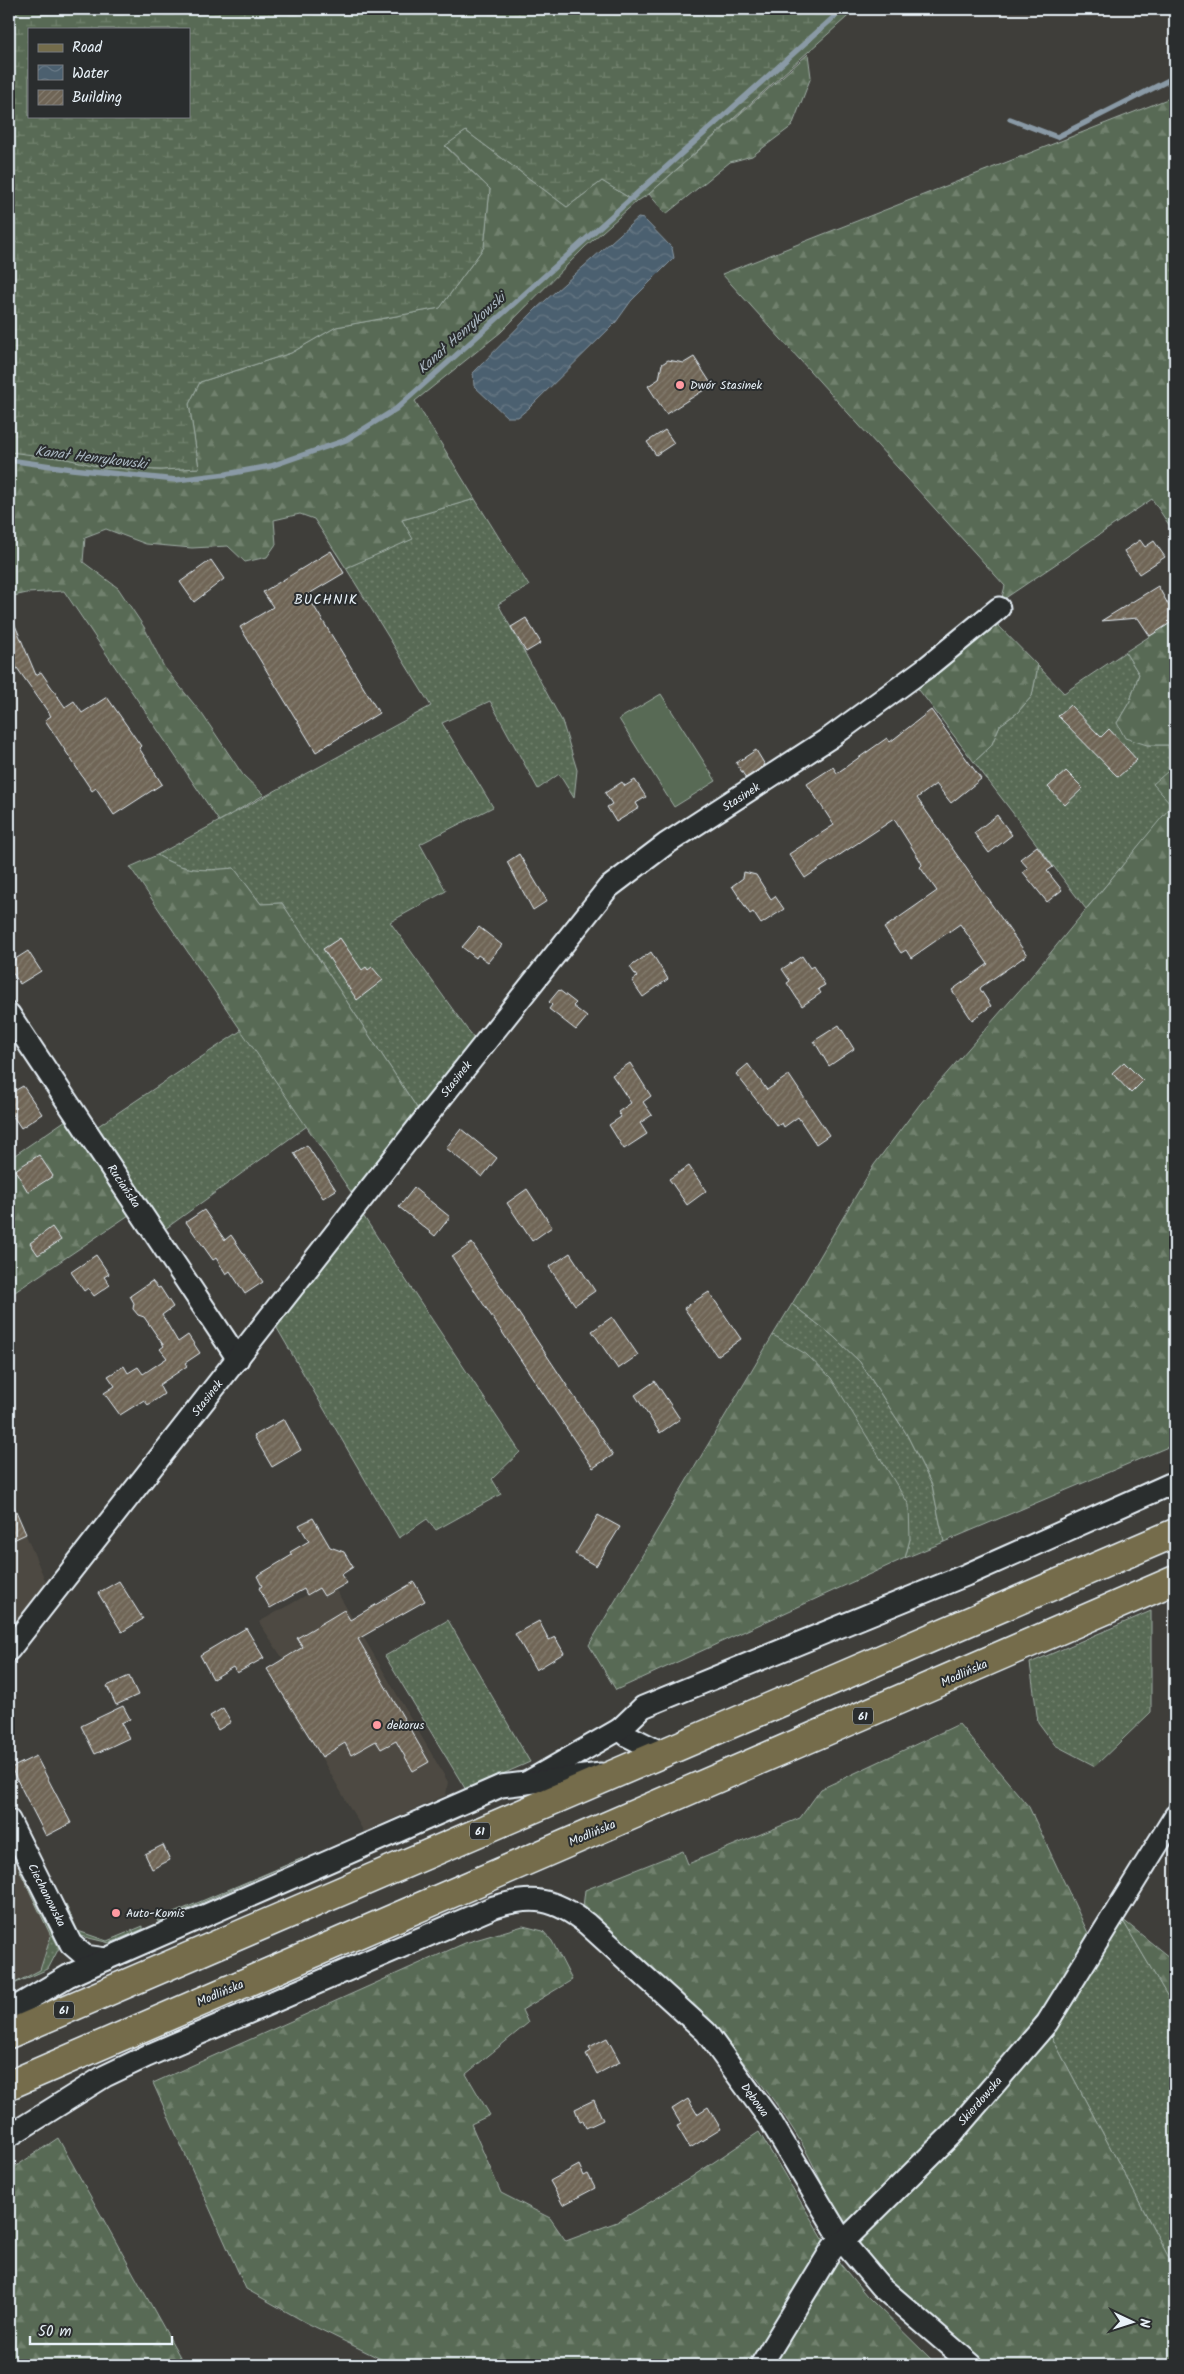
<svg xmlns="http://www.w3.org/2000/svg" width="1184" height="2374" viewBox="0 0 1184 2374" font-family="Kalam,sans-serif">
<style>
.built{fill:#4d4a42}
.grass{fill:url(#grass-dots);stroke:#a0aea6}
.forest{fill:url(#forest-firs);stroke:#a0aea6}
.wetland{fill:url(#wetland-marsh);stroke:#a0aea6;fill-rule:evenodd}
.pitch{fill:#596b55;stroke:#a0aea6}
.water{fill:url(#water-waves);stroke:#8a9aa6}
.lines{fill:none;stroke-linecap:round;stroke-linejoin:round}
.stream{stroke:#8a9aa6;stroke-width:5.5}
.building{fill:url(#building-hatch);stroke:#e8f1f8}
.street-casing{stroke:#e8f1f8;stroke-width:25}
.primary-casing{stroke:#e8f1f8;stroke-width:31}
.street{stroke:#2a2d2e;stroke-width:21}
.primary{stroke:#746c4b;stroke-width:28}
.poi-dot{fill:#ff9aa2;stroke:#2a2d2e;stroke-width:2}
.labels{text-anchor:middle;stroke-width:4;stroke-linejoin:round;paint-order:stroke}
.shield{fill:#2a2d2e;stroke:#afb6bb;stroke-width:1}
.shield-label{font-size:11px;font-weight:bold;fill:#e8f1f8}
.poi-label{font-size:12px;fill:#e8f1f8;stroke:#2a2d2e;text-anchor:start}
.street-label{font-size:12px;fill:#e8f1f8;stroke:#2a2d2e}
.water-label{font-size:14px;font-style:italic;fill:#aab7c1;stroke:#2a2d2e}
.neighbourhood-label{font-size:14px;letter-spacing:1px;fill:#e8f1f8;stroke:#2a2d2e}
</style>
<defs>
<pattern id="grass-dots" width="8" height="8" patternUnits="userSpaceOnUse" patternTransform="scale(1.25)"><rect width="8" height="8" fill="#596b55"/><path d="M2 2h.1M6 6h.1" fill="none" stroke="#71816e" stroke-width="1.8" stroke-linecap="round"/></pattern>
<pattern id="forest-firs" width="22" height="20" patternUnits="userSpaceOnUse" patternTransform="scale(1.25)"><rect width="22" height="20" fill="#596b55"/><path d="M5 1l3.5 6h-7zM16 11l3.5 6h-7z" fill="#71816e"/></pattern>
<pattern id="wetland-marsh" width="20" height="14" patternUnits="userSpaceOnUse" patternTransform="scale(1.25)"><rect width="20" height="14" fill="#596b55"/><path d="M1 5h8M5 5V1M11 12h8M15 12V8" fill="none" stroke="#71816e"/></pattern>
<pattern id="water-waves" width="16" height="10" patternUnits="userSpaceOnUse" patternTransform="scale(1.25)"><rect width="16" height="10" fill="#4c606f"/><path d="M0 5q4-4 8 0t8 0" fill="none" stroke="#667784"/></pattern>
<pattern id="building-hatch" width="6" height="6" patternUnits="userSpaceOnUse" patternTransform="scale(1.25)"><rect width="6" height="6" fill="#6f6556"/><path d="M-1 1l2-2M0 6l6-6M5 7l2-2" fill="none" stroke="#847c6f"/></pattern>
</defs>
<rect width="100%" height="100%" fill="#3f3e3a"/>
<filter id="ink" filterUnits="userSpaceOnUse"><feTurbulence type="fractalNoise" baseFrequency=".02" numOctaves="2"/><feDisplacementMap in="SourceGraphic" scale="10" xChannelSelector="R" yChannelSelector="G"/><feConvolveMatrix kernelMatrix="1 2 1 2 8 2 1 2 1" color-interpolation-filters="sRGB"/></filter>
<g filter="url(#ink)">
<g class="built">
<path d="M9 1495 48 1587 9 1637Z"/>
<path d="M319 1588 324 1597 336 1590 448 1782 446 1795 364 1832 305 1729 303 1730 267 1669 283 1659 259 1622Z"/>
<path d="M9 1848 51 1936 40 1970 9 1984Z"/>
</g>
<g class="grass">
<path d="M475 499 529 586 498 604 562 721 577 770 574 798 559 774 538 789 490 701 442 723 493 807 420 844 446 891 390 922 474 1039 419 1111 282 903 261 904 234 868C202 871 185 872 157 855L431 706 346 568 412 539 402 520Z"/>
<path d="M1125 652 1139 674 1130 701 1117 723 1147 745H1168L1175 759 1173 805 1086 909 974 762 991 746 1000 725 1017 713 1032 696 1038 666 1064 693Z"/>
<path d="M242 1030 307 1126 165 1229 95 1128Z"/>
<path d="M362 1214 520 1452 492 1479 501 1494 436 1530 427 1519 399 1538 274 1323Z"/>
<path d="M792 1304 833 1336 860 1362 906 1433 932 1485 944 1542 905 1558 910 1539 773 1335Z"/>
<path d="M1151 1611V1712L1095 1766 1055 1745 1038 1722 1030 1663Z"/>
<path d="M448 1620 530 1762 466 1790 385 1656Z"/>
<path d="M303 1858 158 1922 157 1920Z"/>
<path d="M19 1869 59 1948 48 1969 9 1986 40 1970 51 1936Z"/>
<path d="M66 1905 78 1931 107 1941 143 1926V1929L110 1943 76 1935 62 1907Z"/>
<path d="M1122 1919 1175 2009V2255L1169 2258 1048 2030Z"/>
</g>
<g class="forest">
<path d="M808 54 811 77 792 126 752 156 730 162 666 214 649 194Z"/>
<path d="M1175 96V534L1152 499 1001 601 1005 586 722 274Z"/>
<path d="M466 131 567 207 602 181 636 202 585 247 501 332 415 401 475 499 402 520 413 539 346 568 314 519 300 514 274 520 276 544 267 557 245 562 228 546 192 548 146 544 106 529 85 537 83 562 118 588 144 627 164 667 202 714 243 775 264 795 219 821 64 591 27 593 9 597V451L67 459 106 468 161 470 199 468 189 404 200 382 291 353 336 327 440 308 484 247 490 189 445 145Z"/>
<path d="M1175 620V1444L944 1542 932 1485 906 1433 860 1362 833 1336 792 1304 874 1165 920 1104 1024 985 1172 805 1153 784 1174 766 1175 759 1169 745H1147L1125 738 1117 723 1130 701 1139 674 1125 652Z"/>
<path d="M995 622 1038 666 1032 696 1017 713 1000 725 991 746 974 762 913 682Z"/>
<path d="M157 855C185 872 202 871 234 868L261 904 282 903 419 1111 353 1195 130 867Z"/>
<path d="M66 1120 129 1215 9 1296V1159Z"/>
<path d="M773 1335 806 1354 831 1378 909 1505 910 1539 905 1558 616 1690 589 1645Z"/>
<path d="M959 1724 1029 1807 1088 1933 1041 2020 989 2082 844 2230C828 2198 815 2164 796 2134 741 2045 662 1975 583 1907L585 1890 683 1851 688 1864 800 1818 821 1789Z"/>
<path d="M1122 1919 1175 1962V2009Z"/>
<path d="M523 1926 543 1931 552 1941 572 1980 522 2010 528 2023 466 2074 490 2115 471 2124 501 2193 550 2218 566 2241 617 2222 687 2180 759 2132 826 2244 748 2365H393L305 2322 246 2289 153 2083 465 1943Z"/>
<path d="M1048 2030 1169 2258 1175 2255V2365H983L885 2282 851 2239Z"/>
<path d="M58 2138 184 2364 186 2365H9V2171Z"/>
<path d="M837 2260 867 2296 937 2365H771Z"/>
</g>
<path class="wetland" d="M9 9H856L649 194 636 202 602 181 567 207 466 131 445 146 490 189 484 247 440 308 336 327 291 353 200 382 189 404 199 468 161 470 106 468 67 459 9 452ZM29 29H189V116H29Z"/>
<path class="pitch" d="M661 694 716 781 674 807 619 719Z"/>
<path class="water" d="M638 218 644 219 672 248 674 258 631 301 616 322 529 408 518 417H507L474 386 473 373 537 308Z"/>
<g class="lines">
<g class="stream">
<path d="M1010 119 1057 137 1175 77"/>
<path d="M9 460 72 469 176 480 227 474 271 466 346 440 396 409 843 9"/>
</g>
</g>
<g class="building">
<path d="M694 357 712 385 666 414 648 386 659 379 662 364 668 360 684 363Z"/>
<path d="M665 430 674 443 656 455 647 442Z"/>
<path d="M1140 540 1145 547 1154 541 1165 557 1139 574 1124 551Z"/>
<path d="M331 551 344 573 307 595 379 713 316 752 240 627 273 607 263 592Z"/>
<path d="M211 560 224 579 194 602 180 582Z"/>
<path d="M1158 586 1175 617V620L1150 636 1138 618 1101 621Z"/>
<path d="M9 611 36 675 41 672 65 707 74 701 82 713 107 697 141 746 139 748 162 784 114 815 96 788 92 791 45 720 51 716 10 658Z"/>
<path d="M526 618 541 643 526 652 511 627Z"/>
<path d="M1070 705 1101 737 1109 729 1137 760 1118 777 1058 716Z"/>
<path d="M931 710 981 779 951 803 936 784 917 798 1027 955 981 987 980 989 991 1006 972 1020 952 990 988 964 960 924 911 958 906 950 901 953 884 928 937 891 920 867 922 865 921 862 894 819 805 878 789 854 834 825 807 784 833 767 837 773 887 738 890 742Z"/>
<path d="M756 750 765 765 746 778 736 763Z"/>
<path d="M1066 771 1083 788 1065 805 1048 787Z"/>
<path d="M635 780 646 797 636 803 639 808 616 822 607 807 612 804 605 793 622 782 625 786Z"/>
<path d="M997 815 1012 835 989 853 974 833Z"/>
<path d="M1037 846 1053 867 1047 871 1062 890 1047 902 1023 872 1028 868 1020 859Z"/>
<path d="M519 854 547 901 533 910 507 862Z"/>
<path d="M744 872 756 875 771 899 775 896 784 909 761 924 753 912 750 914 732 886 743 878Z"/>
<path d="M479 927 502 945 488 962 478 955 476 958 462 947Z"/>
<path d="M340 938 362 970 366 967 368 970 372 967 383 980 357 1000 323 949Z"/>
<path d="M28 951 41 971 20 984 9 967V963Z"/>
<path d="M651 952 668 979 643 997 632 981 637 977 630 967Z"/>
<path d="M802 956 810 968 813 966 825 985 818 989 821 993 802 1006 787 983 790 981 782 969Z"/>
<path d="M559 990 576 1003 573 1006 587 1017 576 1030 549 1009 552 1005 549 1002Z"/>
<path d="M839 1025 854 1049 829 1066 814 1041Z"/>
<path d="M1124 1062 1143 1081 1131 1093 1112 1073Z"/>
<path d="M630 1063 651 1096 643 1102 652 1115 640 1123 647 1134 624 1149 609 1125 621 1117 618 1112 631 1103 612 1075Z"/>
<path d="M748 1064 767 1090 789 1075 829 1135 816 1144 798 1117 784 1127 782 1123 777 1126 736 1074Z"/>
<path d="M23 1086 42 1114 21 1128 9 1110V1100L11 1093Z"/>
<path d="M461 1129 497 1158 482 1177 446 1148Z"/>
<path d="M307 1145 336 1190 323 1198 294 1153Z"/>
<path d="M39 1155 53 1176 28 1192 15 1170Z"/>
<path d="M689 1166 706 1191 687 1205 669 1179Z"/>
<path d="M414 1188 450 1217 435 1236 399 1207Z"/>
<path d="M527 1189 552 1227 532 1241 507 1203Z"/>
<path d="M204 1210 225 1240 231 1235 263 1282 245 1294 230 1271 226 1274 216 1258 213 1260 186 1222Z"/>
<path d="M52 1227 61 1240 38 1255 30 1243Z"/>
<path d="M472 1243 613 1455 593 1468 452 1257Z"/>
<path d="M570 1253 595 1291 575 1305 549 1267Z"/>
<path d="M96 1255 109 1274 104 1277 110 1285 94 1296 88 1288 84 1291 71 1272Z"/>
<path d="M152 1281 158 1288 160 1287 173 1307 162 1315 178 1342 188 1335 200 1353 185 1363 187 1366 159 1385 164 1394 148 1405 144 1400 120 1415 104 1393 115 1386 108 1376 124 1366 128 1373 138 1367 143 1374 167 1358 160 1349 164 1346 144 1317 138 1315 133 1309 134 1303 130 1296Z"/>
<path d="M709 1292 741 1339 717 1356 684 1308Z"/>
<path d="M612 1317 638 1355 618 1369 592 1331Z"/>
<path d="M655 1381 680 1419 660 1433 635 1395Z"/>
<path d="M284 1419 301 1450 272 1467 254 1436Z"/>
<path d="M9 1495 26 1534 9 1542Z"/>
<path d="M598 1515 620 1527 596 1566 575 1554Z"/>
<path d="M313 1518 330 1547 344 1552 353 1567 341 1575 347 1583 324 1596 319 1588 307 1595 304 1589 270 1608 259 1588 262 1586 257 1576 292 1555 290 1552 309 1541 299 1525Z"/>
<path d="M119 1581 143 1619 122 1632 98 1593Z"/>
<path d="M414 1582 425 1601 358 1639 429 1762 413 1771 396 1741 381 1749 376 1741 351 1755 345 1743 322 1757 267 1669 303 1647 297 1638 329 1619 344 1610 350 1620Z"/>
<path d="M539 1621 549 1640 555 1637 564 1653 536 1670 515 1634Z"/>
<path d="M246 1628 264 1658 237 1673 233 1667 213 1679 200 1655Z"/>
<path d="M129 1676 138 1695 116 1705 107 1686Z"/>
<path d="M123 1706 130 1719 121 1723 129 1738 95 1754 81 1726Z"/>
<path d="M223 1708 231 1722 218 1730 210 1716Z"/>
<path d="M36 1756 71 1823 46 1836 11 1768Z"/>
<path d="M163 1845 170 1860 152 1869 145 1854Z"/>
<path d="M607 2038 620 2062 597 2074 586 2054 591 2051 589 2047Z"/>
<path d="M688 2099 697 2114 708 2107 721 2129 690 2148 677 2126 681 2124 672 2109Z"/>
<path d="M594 2100 603 2120 586 2128 583 2121 580 2122 575 2109Z"/>
<path d="M579 2165 584 2176 588 2174 595 2188 563 2205 550 2181Z"/>
</g>
<g class="lines">
<g class="street-casing">
<g id="street">
<path d="M9 1014 238 1359"/>
<path d="M9 1650 430 1112 608 888 666 844 831 737 927 667 999 608"/>
<path d="M620 1729 628 1736 662 1753"/>
<path d="M526 1783 620 1729 643 1707 966 1575 1175 1482"/>
<path d="M9 1820 71 1944 85 1956 106 1959"/>
<path d="M9 2011 68 1976 106 1959 501 1786 601 1774"/>
<path d="M9 2136 105 2076 147 2056 494 1907C532 1895 555 1898 587 1924L706 2032 770 2120 843 2242 881 2287 972 2365"/>
<path d="M761 2365 833 2247 843 2242 951 2135 1047 2023 1175 1816"/>
</g>
</g>
<g class="primary-casing">
<g id="primary">
<path d="M9 2034 1175 1533"/>
<path d="M9 2085 1175 1580"/>
</g>
</g>
<use href="#street" class="street"/>
<use href="#primary" class="primary"/>
</g>
</g>
<g class="poi-dot">
<circle cx="680" cy="385" r="5"/>
<circle cx="377" cy="1725" r="5"/>
<circle cx="116" cy="1913" r="5"/>
</g>
<g class="labels">
<g class="shield">
<rect x="853" y="1707.5" width="20" height="17" rx="4"/>
<rect x="470" y="1822.5" width="20" height="17" rx="4"/>
<rect x="54" y="2001.5" width="20" height="17" rx="4"/>
</g>
<g class="shield-label">
<text x="863" y="1720">61</text>
<text x="480" y="1835">61</text>
<text x="64" y="2014">61</text>
</g>
<g class="poi-label">
<text x="690" y="389">Dwór Stasinek</text>
<text x="387" y="1729">dekorus</text>
<text x="126" y="1917">Auto-Komis</text>
</g>
<g class="street-label">
<text transform="translate(741 797) rotate(-33)" y="4">Stasinek</text>
<text transform="translate(456 1079) rotate(-52)" y="4">Stasinek</text>
<text transform="translate(124 1186) rotate(56)" y="4">Ruciańska</text>
<text transform="translate(207 1398) rotate(-52)" y="4">Stasinek</text>
<text transform="translate(964 1673) rotate(-24)" y="4">Modlińska</text>
<text transform="translate(592 1833) rotate(-23)" y="4">Modlińska</text>
<text transform="translate(47 1895) rotate(63)" y="4">Ciechanowska</text>
<text transform="translate(220 1993) rotate(-23)" y="4">Modlińska</text>
<text transform="translate(755 2100) rotate(54)" y="4">Dębowa</text>
<text transform="translate(980 2101) rotate(-49)" y="4">Skierdowska</text>
</g>
<g class="water-label">
<text transform="translate(461 333) rotate(-42)" y="5">Kanał Henrykowski</text>
<text transform="translate(91 457) rotate(7)" y="5">Kanał Henrykowski</text>
</g>
<g class="neighbourhood-label">
<text x="326" y="604">BUCHNIK</text>
</g>
</g>
<rect width="1184" height="2374" fill="none" stroke="#2a2d2e" stroke-width="30"/>
<rect x="15" y="15" width="1154" height="2344" fill="none" stroke="#e8f1f8" stroke-width="2" filter="url(#ink)"/>
<rect x="28" y="28" width="162" height="90" fill="#2a2d2e" stroke="#767b7f"/>
<rect x="38" y="44" width="25" height="8" fill="#746c4b" stroke="#767b7f"/>
<text x="72" y="52" font-size="15" fill="#e8f1f8">Road</text>
<rect x="38" y="65" width="25" height="15" fill="url(#water-waves)" stroke="#767b7f"/>
<text x="72" y="78" font-size="15" fill="#e8f1f8">Water</text>
<rect x="38" y="90" width="25" height="15" fill="url(#building-hatch)" stroke="#767b7f"/>
<text x="72" y="102" font-size="15" fill="#e8f1f8">Building</text>
<g transform="translate(1132 2322) rotate(94)" stroke="#2a2d2e" stroke-width="4" paint-order="stroke">
<path d="M0-4L9 19L0 12L-9 19Z" fill="#e8f1f8"/>
<text y="-8" font-size="14" font-weight="bold" text-anchor="middle" fill="#e8f1f8">N</text>
</g>
<path d="M30 2336v8h142v-8" fill="none" stroke="#e8f1f8" stroke-width="2.5"/>
<text x="38" y="2336" font-size="15" fill="#e8f1f8" stroke="#2a2d2e" stroke-width="4" paint-order="stroke">50 m</text>
</svg>
